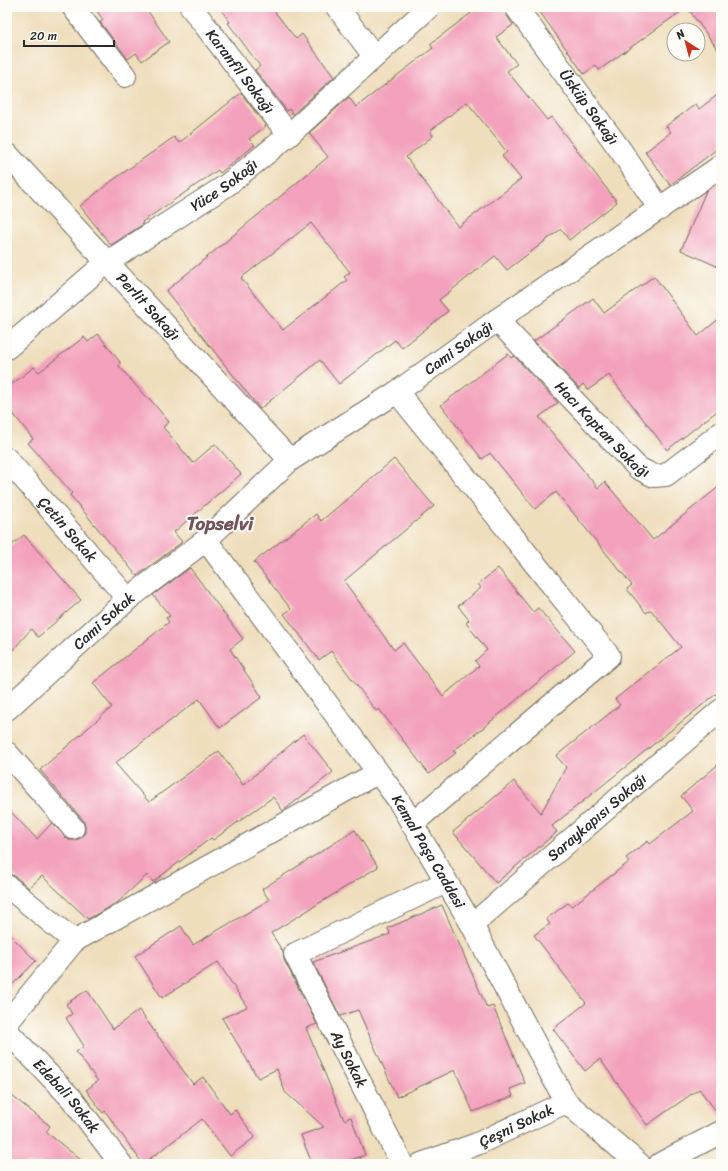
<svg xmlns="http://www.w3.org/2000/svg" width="728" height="1171" viewBox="0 0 728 1171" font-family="Sriracha,sans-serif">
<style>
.building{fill:#f3a1bc;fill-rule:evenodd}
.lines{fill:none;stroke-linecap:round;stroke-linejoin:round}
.street-casing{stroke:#706a5e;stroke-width:24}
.secondary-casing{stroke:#706a5e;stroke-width:24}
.street{stroke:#fff;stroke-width:22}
.secondary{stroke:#fff;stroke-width:22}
.labels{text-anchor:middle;stroke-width:4;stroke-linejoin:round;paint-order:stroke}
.street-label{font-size:15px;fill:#2b2b2b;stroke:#fdfcf7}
.district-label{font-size:19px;font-weight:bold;fill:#71545e;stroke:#fdfcf7}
</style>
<rect width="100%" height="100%" fill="#fdfcf7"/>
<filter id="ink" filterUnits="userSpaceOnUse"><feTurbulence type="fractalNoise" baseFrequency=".025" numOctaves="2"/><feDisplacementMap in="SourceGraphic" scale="8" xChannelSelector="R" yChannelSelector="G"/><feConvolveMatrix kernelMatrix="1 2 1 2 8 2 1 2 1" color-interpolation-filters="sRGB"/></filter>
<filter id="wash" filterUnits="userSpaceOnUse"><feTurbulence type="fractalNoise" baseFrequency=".012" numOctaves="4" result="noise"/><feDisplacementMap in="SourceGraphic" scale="16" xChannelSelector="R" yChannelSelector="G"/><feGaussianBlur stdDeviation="0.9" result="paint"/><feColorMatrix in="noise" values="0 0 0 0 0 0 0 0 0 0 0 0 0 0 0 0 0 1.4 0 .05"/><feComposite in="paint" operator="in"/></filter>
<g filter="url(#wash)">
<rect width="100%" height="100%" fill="#efdebc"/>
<g id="blocks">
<g class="building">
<path d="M94 7H145L169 42 142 61 136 53 128 59 100 22 103 20Z"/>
<path d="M219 7H271L296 39 302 34 334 77 293 114 289 109 287 111 255 70 260 66 228 23 230 22Z"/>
<path d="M479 7H504L506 14 513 25 496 37 517 64 507 71 547 120 551 117 617 202 569 240 561 229 507 270 495 256 439 300 448 311 402 348 395 340 339 384 320 360 260 409 166 291 328 157 309 133 349 97 356 107 433 48 430 44ZM467 102 507 152 502 156 521 179 458 227 406 157 433 136 430 131ZM311 223 350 272 344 277 347 280 283 330 241 278Z"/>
<path d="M531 7H721V54L687 7 599 70 596 65 584 74 537 8 534 10Z"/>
<path d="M721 92V146L670 185 645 152 671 132 666 126 696 104 699 109Z"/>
<path d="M241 93 266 126 249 139 255 145 220 173 218 170 142 222 143 224 142 225 111 245 80 206 113 180 174 137 179 143Z"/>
<path d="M721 181V268L681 250 706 191Z"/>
<path d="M654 276 698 336 721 317V408L667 450 609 375 588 390 583 384 579 388 534 341 593 298 604 313Z"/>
<path d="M98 334 120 362 119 366 145 396 150 399 169 422 163 427 193 463 215 444 241 474 174 532 182 542 137 576 70 495 72 493 28 443 33 439 7 406V388L34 367 39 372 84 337 88 342Z"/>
<path d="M508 354 511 358 514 356 558 403 539 417 598 488 605 482 653 540 721 485V690L552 826 557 832 496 883 453 832 514 781 541 813 566 767 556 756 620 705 615 699 681 647 651 610 646 613 627 589 632 585 556 492 535 509 490 453 482 459 441 405Z"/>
<path d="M394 459 434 506 344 581 394 650 403 643 443 696 479 666 475 661 487 650 466 623 469 620 458 606 481 588 478 584 498 568 533 612 538 608 575 651 483 728 453 751 456 753 429 774 379 709 376 711 331 651 319 660 284 614 291 609 254 562 316 514 321 521Z"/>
<path d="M24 535 81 600 38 637 31 629 7 657V549Z"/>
<path d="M190 568 243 639 230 649 262 697 220 728 199 699 115 763 149 802 219 751 243 785 303 734 333 772 283 811 273 797 213 840 211 838 153 882 147 875 118 902 88 919 42 876 29 888 15 876 7 874V808L37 839 52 823 69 840H76L82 837 85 832V825L83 820 40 770 112 707 93 683 169 622 166 618 170 616 153 595Z"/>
<path d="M721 762V1117L699 1089 647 1125 600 1059 585 1071 553 1029 586 1003 534 935 550 924 546 919 568 903 572 906 629 862 626 858 648 841 650 844 693 811 681 796Z"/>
<path d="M355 830 378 867 271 933 283 952 284 960 317 1024 306 1028 344 1120 351 1117 365 1155 360 1157 361 1159 359 1157 340 1164H312L301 1135 324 1127 285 1092 277 1069 258 1078 222 1018 247 1007 218 962 162 998 135 956 181 926 193 945 269 900 262 889Z"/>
<path d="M442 905 487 1008 493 1006 525 1083 510 1089 513 1096 473 1112 455 1070 397 1097 358 1010 340 1016 313 962 390 934 388 928Z"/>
<path d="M7 932 36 961 7 990Z"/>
<path d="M87 990 113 1029 139 1010 193 1084 203 1077 230 1114 235 1110 255 1137 230 1156 202 1119 143 1164 105 1111 103 1113 86 1090 98 1081 76 1052 84 1046 66 1018 72 1014 66 1004Z"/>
<path d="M7 1092 50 1126 46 1132 86 1164H7Z"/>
</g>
</g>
</g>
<g filter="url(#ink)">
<use href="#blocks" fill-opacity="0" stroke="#706a5e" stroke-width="1"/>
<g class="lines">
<g class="street-casing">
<g id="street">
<path d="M73 7 125 76"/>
<path id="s1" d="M191 7 289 135"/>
<path d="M337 7 374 56"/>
<path id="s2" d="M516 7 621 151 660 209"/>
<path id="s3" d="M7 154 290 460"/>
<path id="s4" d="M497 320 638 468 654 476 666 475 721 433"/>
<path id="s5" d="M7 348 106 263 227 185 289 135 429 7"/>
<path d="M397 392 609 656 412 824"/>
<path id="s6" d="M7 459 128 599"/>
<path d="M7 753 73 828"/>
<path d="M7 886 74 941 377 773"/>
<path id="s7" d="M472 925 721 710"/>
<path d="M7 1023 74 941"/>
<path id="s8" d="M7 1031 72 1099 121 1164"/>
<path d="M402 1164 295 954 446 882"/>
<path id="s9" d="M421 1164 477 1144 566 1102"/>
<path d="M660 1164 721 1132"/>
</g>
</g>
<g class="secondary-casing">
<g id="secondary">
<path id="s10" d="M206 540 397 798 472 925 566 1102 639 1164"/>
<path id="s11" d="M7 709 128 599 206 540 290 460 397 392 497 320 721 166"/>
</g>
</g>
<use href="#street" class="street"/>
<use href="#secondary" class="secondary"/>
</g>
</g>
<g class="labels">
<g class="street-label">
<text dy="5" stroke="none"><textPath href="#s1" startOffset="81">Karanfil Sokağı</textPath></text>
<text dy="5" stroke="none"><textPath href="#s2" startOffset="124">Üsküp Sokağı</textPath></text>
<text dy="5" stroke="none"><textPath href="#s5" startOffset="272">Yüce Sokağı</textPath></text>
<text dy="5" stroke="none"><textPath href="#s3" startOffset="208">Perlit Sokağı</textPath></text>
<text dy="5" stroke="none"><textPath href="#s11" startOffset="580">Cami Sokağı</textPath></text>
<text dy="5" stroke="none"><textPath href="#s4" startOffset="152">Hacı Kaptan Sokağı</textPath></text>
<text dy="5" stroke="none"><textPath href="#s6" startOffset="93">Çetin Sokak</textPath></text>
<text dy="5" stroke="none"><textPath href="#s11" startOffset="131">Cami Sokak</textPath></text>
<text dy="5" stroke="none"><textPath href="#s7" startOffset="165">Saraykapısı Sokağı</textPath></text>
<text dy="5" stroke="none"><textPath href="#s10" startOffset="383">Kemal Paşa Caddesi</textPath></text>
<text transform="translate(349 1059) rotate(63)" y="5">Ay Sokak</text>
<text dy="5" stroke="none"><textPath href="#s8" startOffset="88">Edebali Sokak</textPath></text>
<text dy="5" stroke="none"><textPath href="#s9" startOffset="103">Çeşni Sokak</textPath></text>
</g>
<g class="district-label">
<text x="220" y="530">Topselvi</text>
</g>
</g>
<rect width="728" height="1171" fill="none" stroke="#fdfcf7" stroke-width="24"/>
<g transform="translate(686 42) rotate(324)"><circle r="19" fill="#fdfcf7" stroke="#a9a8a5"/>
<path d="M0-3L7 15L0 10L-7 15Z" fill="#c8321e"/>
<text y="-6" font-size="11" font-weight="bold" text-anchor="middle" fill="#2b2b2b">N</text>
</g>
<path d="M24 40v6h90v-6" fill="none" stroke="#2b2b2b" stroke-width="2"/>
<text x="30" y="40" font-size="12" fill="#2b2b2b" stroke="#fdfcf7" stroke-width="3" paint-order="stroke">20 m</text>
</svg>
